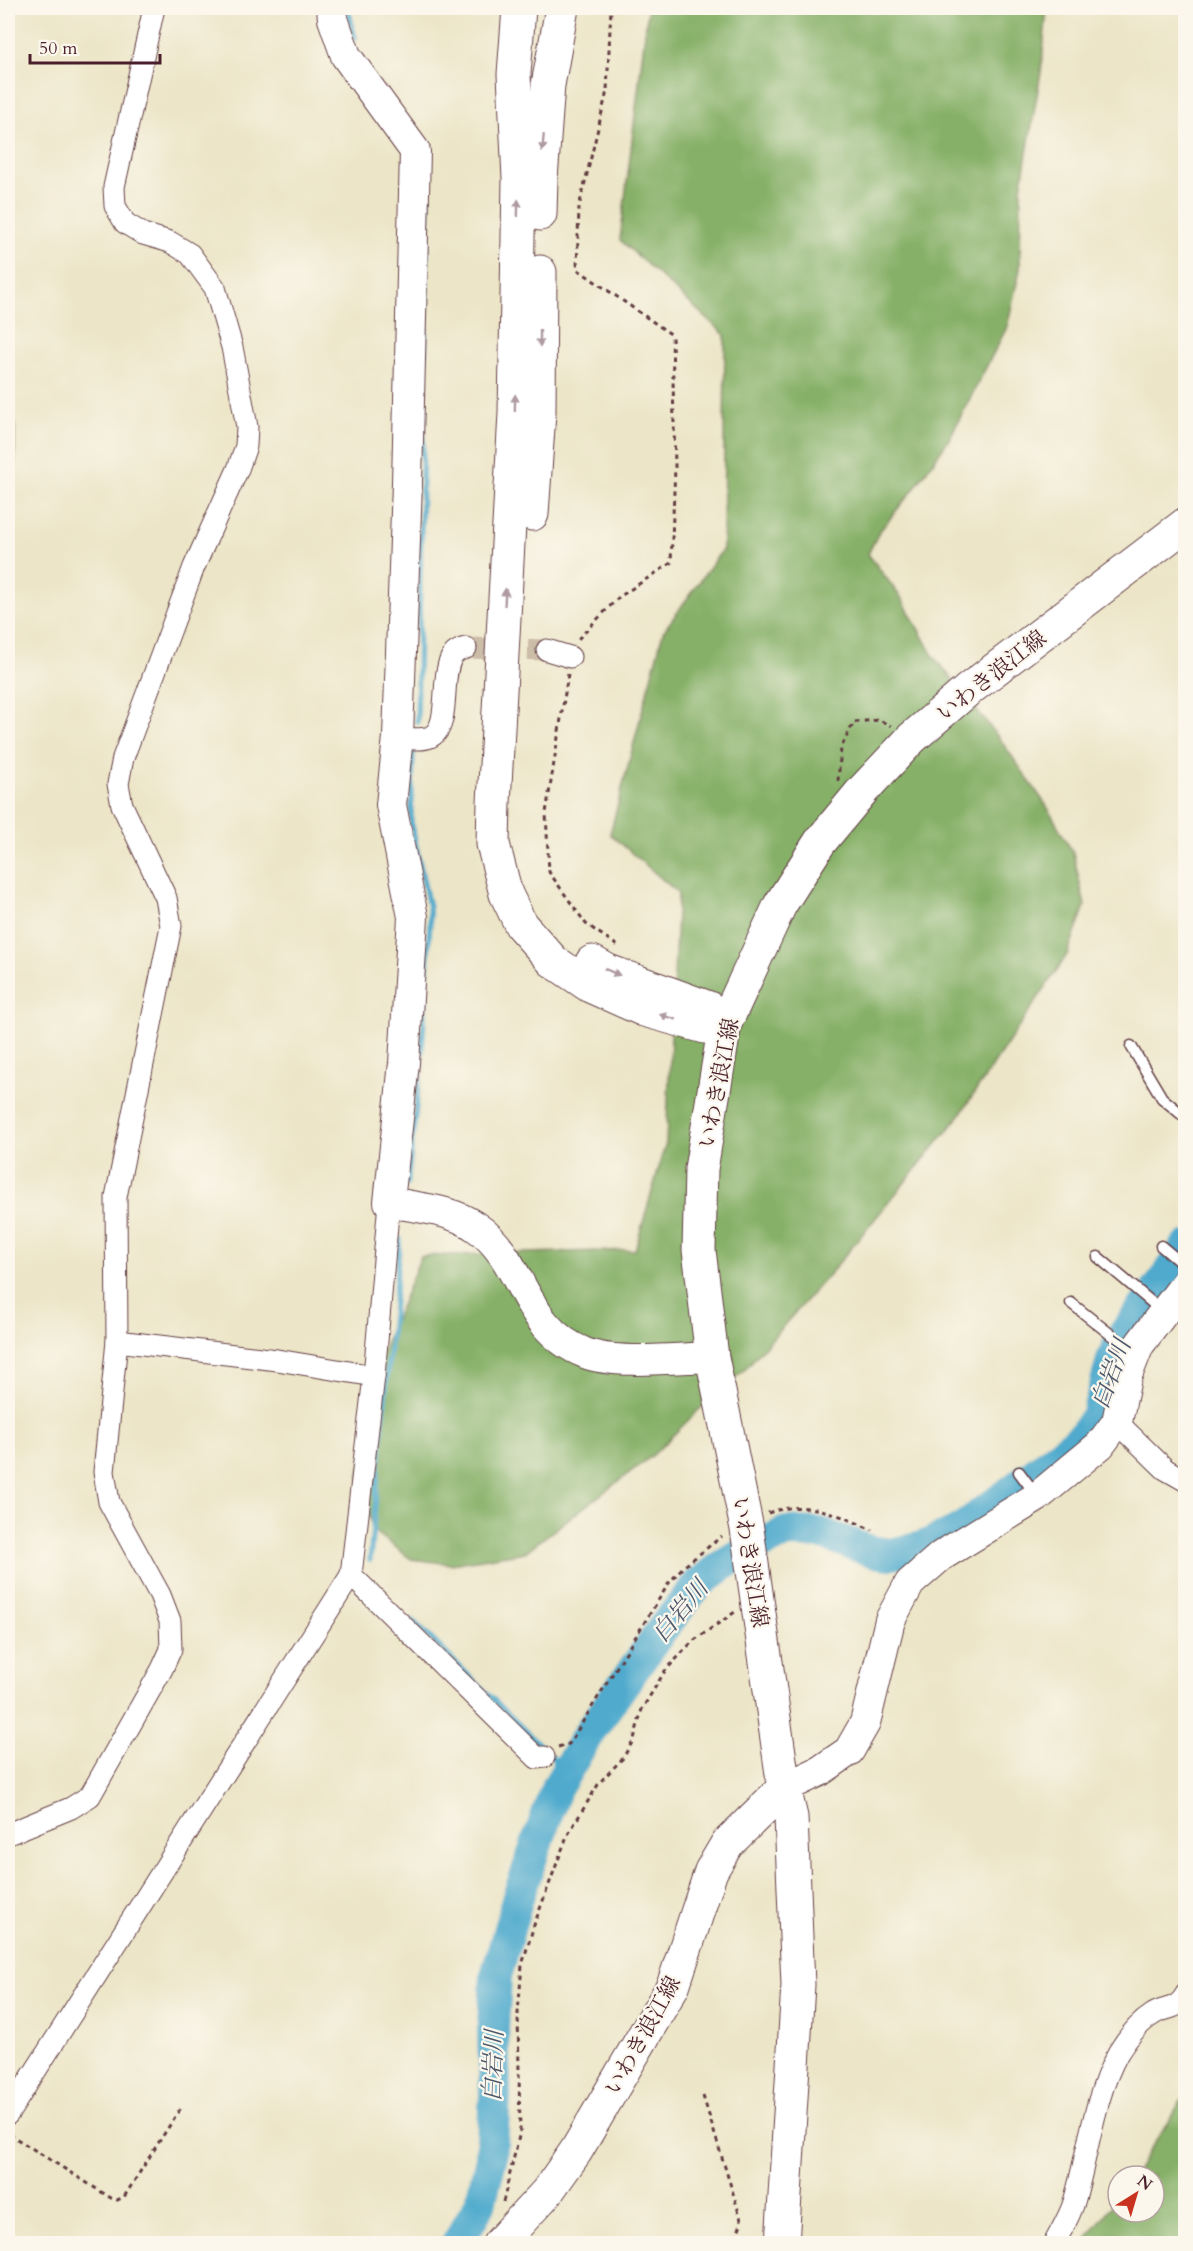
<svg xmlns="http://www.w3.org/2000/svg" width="1193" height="2251" viewBox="0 0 1193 2251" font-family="Cardo,'Noto Serif JP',serif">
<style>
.forest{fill:#86b068;stroke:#68684a;stroke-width:1.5}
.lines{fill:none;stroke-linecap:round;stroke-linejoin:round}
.stream{stroke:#4faacd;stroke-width:5}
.river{stroke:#4faacd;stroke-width:32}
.street-tunnel{stroke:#ccbda8;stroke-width:21;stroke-dasharray:21 10;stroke-linecap:butt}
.lane-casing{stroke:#623d42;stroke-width:13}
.street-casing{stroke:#623d42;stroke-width:23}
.secondary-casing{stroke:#623d42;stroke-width:32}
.primary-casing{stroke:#623d42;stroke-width:35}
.highway-casing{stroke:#623d42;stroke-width:35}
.path{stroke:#623d42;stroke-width:3;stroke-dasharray:4.5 4.5;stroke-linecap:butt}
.lane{stroke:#fff;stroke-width:10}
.street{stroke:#fff;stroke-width:21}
.secondary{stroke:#fff;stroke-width:30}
.primary{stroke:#fff;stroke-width:33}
.highway{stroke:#fff;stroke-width:33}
.oneway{fill:#ae9aa0}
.labels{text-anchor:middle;stroke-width:4.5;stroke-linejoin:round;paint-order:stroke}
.street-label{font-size:22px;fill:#4a1f2b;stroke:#fbf7ec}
.water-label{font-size:24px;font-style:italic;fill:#4c576c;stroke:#fbf7ec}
</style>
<rect width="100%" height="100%" fill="#fbf7ec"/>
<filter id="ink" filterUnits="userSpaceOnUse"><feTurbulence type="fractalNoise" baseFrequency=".0167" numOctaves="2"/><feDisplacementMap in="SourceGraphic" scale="12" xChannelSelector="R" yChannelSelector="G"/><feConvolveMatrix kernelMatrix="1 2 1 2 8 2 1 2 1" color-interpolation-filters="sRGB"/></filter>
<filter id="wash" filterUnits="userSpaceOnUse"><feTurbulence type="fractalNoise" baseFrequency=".008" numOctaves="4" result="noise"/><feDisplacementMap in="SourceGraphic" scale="24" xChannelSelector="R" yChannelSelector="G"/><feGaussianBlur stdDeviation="1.35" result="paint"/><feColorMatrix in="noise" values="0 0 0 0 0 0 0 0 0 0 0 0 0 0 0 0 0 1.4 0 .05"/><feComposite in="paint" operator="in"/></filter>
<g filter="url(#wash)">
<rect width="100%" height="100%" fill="#ece5c7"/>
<g class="forest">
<path d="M648 8H1047L1041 72 1021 188 1020 269 1007 327 949 439 913 490 879 532 868 554 902 599 932 654 1002 742 1046 805 1073 853 1085 906 1067 955 957 1119 833 1270 744 1370 715 1394 653 1455 525 1552 451 1564 411 1559 373 1530 359 1476 382 1352 421 1256 635 1250 666 1143 678 893 610 834 663 632 723 549 725 335 620 240Z"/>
<path d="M8 397 15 427V462L8 476Z"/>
<path d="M1185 2095V2243H1083L1118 2198V2212H1154V2176H1133Z"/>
</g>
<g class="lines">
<g class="stream">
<path d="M348 8 355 38"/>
<path d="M417 722 429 154"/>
<path d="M407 1184 421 1065 430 923 429 907 411 822 413 752"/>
<path d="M370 1560 400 1239"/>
<path d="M412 1620 554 1759 556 1789"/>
</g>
<path class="river" d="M457 2244 480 2204 491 2159 495 2095 493 2027 496 1976 518 1897 556 1789 590 1731 663 1628 698 1584 730 1560 786 1532 820 1533 874 1552 891 1554 923 1547 961 1529 1082 1437 1097 1415 1113 1357 1123 1335 1166 1278 1186 1247"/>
</g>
</g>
<g filter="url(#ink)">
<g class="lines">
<path class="street-tunnel" d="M466 648 547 650"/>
<g class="lane-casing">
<g id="lane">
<path d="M1131 1046 1162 1098 1186 1118"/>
<path d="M1161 1246 1186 1267"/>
<path d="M1098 1257 1162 1311"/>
<path d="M1071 1303 1134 1353"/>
<path d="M1019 1472 1037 1496"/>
</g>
</g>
<g class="street-casing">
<g id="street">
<path d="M547 650 570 657"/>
<path d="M398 737C408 738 420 741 430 737 453 727 438 672 454 654 457 651 462 649 466 648"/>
<path d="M389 1202 374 1376 351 1575 537 1758 544 1757"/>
<path d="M117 1341 277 1360 374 1376"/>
<path d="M1117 1422 1165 1469 1186 1481"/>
<path d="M8 1834 71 1808 90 1796 162 1669 171 1649 170 1621 160 1595 109 1502 104 1472 117 1341 116 1197 171 926 166 898 122 805 118 784 123 758 194 567 238 469 246 446 247 427 232 347 215 288 190 254 170 242 143 234 125 223 115 206 114 187 154 8"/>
<path d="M8 2114 351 1575"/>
<path d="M1054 2244C1061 2230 1070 2216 1074 2202 1088 2154 1094 2096 1118 2053 1126 2040 1139 2023 1152 2015 1165 2006 1176 2012 1186 1994"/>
</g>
</g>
<g class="secondary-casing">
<g id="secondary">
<path d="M332 8 333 19 346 56 415 151 407 483 398 737 391 805 413 917 404 1063 389 1202C418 1208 451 1209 476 1227 525 1260 521 1328 585 1353 614 1365 678 1358 712 1357"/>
<path d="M784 1788 820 1771 849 1751 865 1723 890 1620 910 1583 941 1556 1037 1497 1100 1445 1117 1422 1126 1378 1139 1345 1186 1283"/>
</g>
</g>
<g class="primary-casing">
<g id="primary">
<path d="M499 2244 547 2192 576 2151 673 1986 711 1871 727 1844 784 1788"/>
<path d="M782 2244 798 1985 791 1817 784 1788 747 1529 712 1357 699 1250 701 1169 725 1024 780 905 820 842 863 790 912 738 968 690 1186 524"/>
</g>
</g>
<g class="highway-casing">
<g id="highway">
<path d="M519 8 514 74 519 179 515 413 494 803 493 844 506 894 521 925 553 961 590 986 644 1010 705 1027 725 1024"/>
<path d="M540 214 541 179 548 85 562 8"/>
<path d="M532 514 539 413 540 272"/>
<path d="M592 962 608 971 709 1008"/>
</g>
</g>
<g class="path">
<path d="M578 639 619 597 671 563 675 467 672 335 577 269 579 207 607 91 611 8"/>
<path d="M568 674 546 813 549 872 586 924 618 946"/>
<path d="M838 781 841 748 854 722 879 720 891 726"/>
<path d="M768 1513C806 1499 838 1514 872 1530"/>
<path d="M558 1747 569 1744 669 1583 682 1568 722 1536"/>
<path d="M703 2096 741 2219V2224L733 2244"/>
<path d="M9 2134 111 2198 117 2200 124 2197 180 2109"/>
<path d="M503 2202 520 2132 518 2013 522 1965 534 1925 567 1836 599 1783 623 1758 634 1739 642 1709 665 1671 693 1641 735 1612"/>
</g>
<use href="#lane" class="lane"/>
<use href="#street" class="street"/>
<use href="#secondary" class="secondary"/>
<use href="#primary" class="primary"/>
<use href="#highway" class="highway"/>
</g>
<defs><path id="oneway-solid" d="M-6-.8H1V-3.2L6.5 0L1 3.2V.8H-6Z" transform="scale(1.5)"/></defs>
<g class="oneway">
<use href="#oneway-solid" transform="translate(543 143) rotate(95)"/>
<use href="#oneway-solid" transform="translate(518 208) rotate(-89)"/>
<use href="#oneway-solid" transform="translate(540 338) rotate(90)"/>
<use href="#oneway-solid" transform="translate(515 403) rotate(-89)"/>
<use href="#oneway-solid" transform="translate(505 597) rotate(-87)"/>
<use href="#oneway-solid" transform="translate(612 972) rotate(23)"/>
<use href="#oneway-solid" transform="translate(668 1017) rotate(-164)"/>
</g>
</g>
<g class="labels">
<g class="street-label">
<text transform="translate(991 675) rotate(-38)" y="8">いわき浪江線</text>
<text transform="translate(718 1083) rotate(-79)" y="8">いわき浪江線</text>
<text transform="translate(751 1562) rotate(81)" y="8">いわき浪江線</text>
<text transform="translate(642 2035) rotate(-61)" y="8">いわき浪江線</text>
</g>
<g class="water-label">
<text transform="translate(1111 1374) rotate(-70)" y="8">白岩川</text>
<text transform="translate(680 1611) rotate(-50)" y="8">白岩川</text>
<text transform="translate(493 2066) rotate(-88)" y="8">白岩川</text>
</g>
</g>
<rect width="1193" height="2251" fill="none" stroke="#fbf7ec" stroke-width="30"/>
<g transform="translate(1136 2194) rotate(37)"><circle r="28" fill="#fbf7ec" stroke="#b4a19f" stroke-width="1.5"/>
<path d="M0-4.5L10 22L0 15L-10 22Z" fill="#c8321e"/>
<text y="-9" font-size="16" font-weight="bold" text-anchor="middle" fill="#4a1f2b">N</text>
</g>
<path d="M30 54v9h130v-9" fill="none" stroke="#4a1f2b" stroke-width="3"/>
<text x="39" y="54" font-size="18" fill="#4a1f2b" stroke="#fbf7ec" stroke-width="4.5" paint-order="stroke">50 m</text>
</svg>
